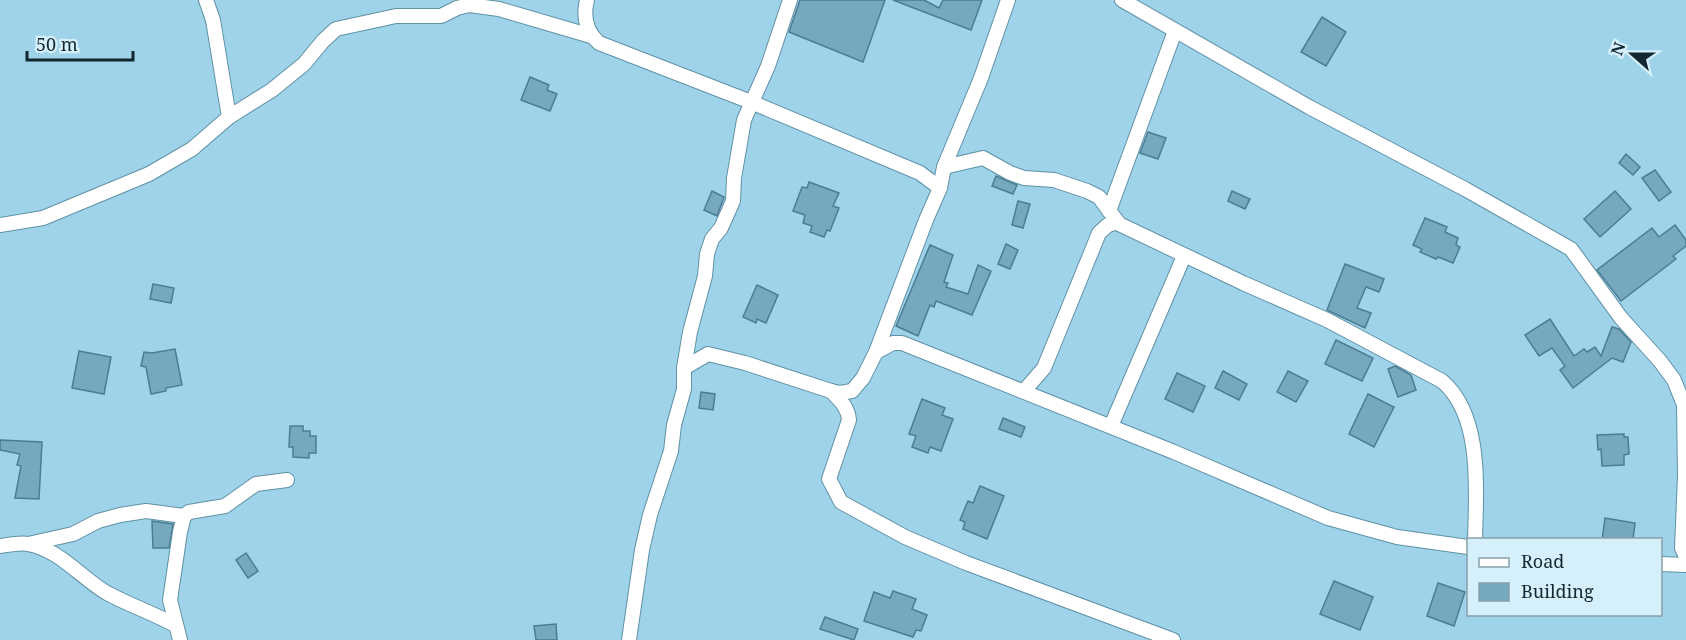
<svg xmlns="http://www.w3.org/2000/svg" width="1686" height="640" viewBox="0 0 1686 640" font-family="'Noto Serif',serif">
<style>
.building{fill:#76a9be;stroke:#4c7d92;stroke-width:1.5}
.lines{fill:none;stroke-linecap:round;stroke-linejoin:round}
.minor-casing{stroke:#5f91a6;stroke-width:16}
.minor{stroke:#fff;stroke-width:14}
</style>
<rect width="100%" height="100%" fill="#9fd3ea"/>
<g class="building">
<path d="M800 0H885L863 62 789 32Z"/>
<path d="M893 0H924L939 8 943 0H982L971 30Z"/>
<path d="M1322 17 1346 32 1326 66 1301 52Z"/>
<path d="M530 77 549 85 547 90 557 94 550 111 521 100Z"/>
<path d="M1148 132 1166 138 1158 159 1140 153Z"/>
<path d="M1626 154 1640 167 1633 175 1619 163Z"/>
<path d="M1655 170 1671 192 1659 201 1642 178Z"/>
<path d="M996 176 1017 185 1013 194 992 186Z"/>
<path d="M809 182 839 193 833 206 839 208 830 231 827 230 824 237 810 232 812 226 803 223 805 215 793 211 802 187 807 188Z"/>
<path d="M712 191 724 197 717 216 704 210Z"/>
<path d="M1232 191 1250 199 1245 209 1228 201Z"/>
<path d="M1615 191 1631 209 1600 237 1584 219Z"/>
<path d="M1018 201 1030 204 1023 228 1012 225Z"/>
<path d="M1425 218 1447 227 1445 232 1458 238 1456 245 1460 247 1453 263 1438 257 1436 259 1420 252 1422 249 1413 245Z"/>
<path d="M1675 225 1686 240V246L1673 256 1676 259 1621 301 1597 270 1652 228 1659 237Z"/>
<path d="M1006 244 1018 250 1010 269 998 264Z"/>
<path d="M930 245 953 255 944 282 948 283 946 287 968 294 978 265 991 271 972 315 936 301 934 307 930 305 918 336 896 326Z"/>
<path d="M1345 264 1384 279 1379 292 1366 287 1357 308 1371 313 1365 328 1327 310Z"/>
<path d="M153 284 174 288 171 303 150 299Z"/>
<path d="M757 285 778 295 766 323 757 319 756 323 743 317Z"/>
<path d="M1550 319 1574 356 1584 349 1587 352 1595 347 1601 356 1612 327 1619 329 1631 342 1623 362 1612 358 1573 388 1560 370 1565 366 1552 348 1539 356 1525 335Z"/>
<path d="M1336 340 1373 358 1362 381 1325 364Z"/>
<path d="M175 349 182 385 166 388V391L151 394 146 367 141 366 144 352 152 353Z"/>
<path d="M79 351 111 357 104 394 72 388Z"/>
<path d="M1395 366 1411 375 1416 390 1398 397 1388 369Z"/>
<path d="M1223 371 1247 384 1239 400 1215 388Z"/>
<path d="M1288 371 1308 381 1296 402 1277 392Z"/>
<path d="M1177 373 1205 386 1193 412 1165 399Z"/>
<path d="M701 392 715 394 713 410 699 408Z"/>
<path d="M1368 394 1394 407 1374 447 1349 434Z"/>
<path d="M922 399 945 408 942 415 953 419 941 451 930 447 928 453 912 447 916 436 909 434Z"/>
<path d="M1003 418 1025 427 1021 437 999 429Z"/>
<path d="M290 426H303V431H310V436H316V453H309V458L293 457V447H289Z"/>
<path d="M1624 434V437H1628L1629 454 1624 455V465L1602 466 1601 449 1598 450 1597 435Z"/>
<path d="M0 440 42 442 39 499 15 498 21 466 17 465 20 454 0 450Z"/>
<path d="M980 486 1004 496 987 539 963 529 965 522 960 520 968 501 973 503Z"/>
<path d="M1605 518 1635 523 1633 540H1602Z"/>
<path d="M152 521 173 524 169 548H153Z"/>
<path d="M246 553 258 571 248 578 236 560Z"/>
<path d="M1334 581 1373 597 1360 630 1320 614Z"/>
<path d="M1438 583 1465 592 1454 626 1427 616Z"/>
<path d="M893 591 916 599 912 609 927 615 921 631 916 630 913 637 864 621 874 592 890 598Z"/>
<path d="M825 617 858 629 854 640 820 629Z"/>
<path d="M556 624 557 640H536L534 626Z"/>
</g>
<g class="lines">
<g class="minor-casing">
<g id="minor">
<path d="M206 0 213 20 229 117"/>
<path d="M587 0C583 16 586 32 599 43L751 102 920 173 940 188"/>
<path d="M1122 0 1309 107 1465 189 1571 249 1621 318 1660 361 1674 380 1684 405 1685 476 1682 548 1686 557"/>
<path d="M944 167 983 158 1010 173 1024 178 1054 180 1087 191 1099 197 1119 224 1243 283 1327 320 1442 381C1483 416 1476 490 1475 540"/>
<path d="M1109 211 1175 31"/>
<path d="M0 225 43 218 149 174 192 149 229 117 272 90 304 64 323 41 336 29 396 16H441L457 8 469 5 499 9 591 36"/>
<path d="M876 352 893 343H902L1174 452 1328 518 1397 537 1468 547"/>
<path d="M684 368 690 332 705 276 707 254 712 239 721 228 733 201 734 178 744 120 768 66 790 0"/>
<path d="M831 391C840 400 848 407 849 420L829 479 841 502 905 537 966 563 1173 640"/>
<path d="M1024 391 1044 368 1099 233 1108 225 1118 222"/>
<path d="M1111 426 1184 256"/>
<path d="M28 544 73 534 98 521 120 515 146 511 184 516"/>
<path d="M0 546C8 545 20 542 28 544 59 549 81 578 107 593 129 605 153 613 175 625"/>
<path d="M1660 564 1686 565"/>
<path d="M180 640 170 600 180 532 184 516 189 512 225 506 256 484 287 480"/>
<path d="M629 640 642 550 650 515 671 451 674 425 684 389V368L708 354 745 363 831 391 840 393 852 391 863 378 876 352 926 220 940 188 944 167 981 78 1008 0"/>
</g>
</g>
<use href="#minor" class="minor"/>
</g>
<rect x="1467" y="538" width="195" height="78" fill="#d6f0fb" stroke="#88a0aa" stroke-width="1.5"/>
<rect x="1479" y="558" width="30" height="9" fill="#ffffff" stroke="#88a0aa" stroke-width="1.5"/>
<text x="1521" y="568" font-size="18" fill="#122730">Road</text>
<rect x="1479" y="583" width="30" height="18" fill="#76a9be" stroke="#88a0aa" stroke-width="1.5"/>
<text x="1521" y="598" font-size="18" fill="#122730">Building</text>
<g transform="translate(1632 54) rotate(291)" stroke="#d6f0fb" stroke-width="4.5" paint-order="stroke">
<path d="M0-4.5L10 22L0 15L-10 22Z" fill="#122730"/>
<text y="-9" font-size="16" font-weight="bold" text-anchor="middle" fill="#122730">N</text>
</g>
<path d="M27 51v9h106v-9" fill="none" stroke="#122730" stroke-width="3"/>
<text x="36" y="51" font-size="18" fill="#122730" stroke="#d6f0fb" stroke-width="4.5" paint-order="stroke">50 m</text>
</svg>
